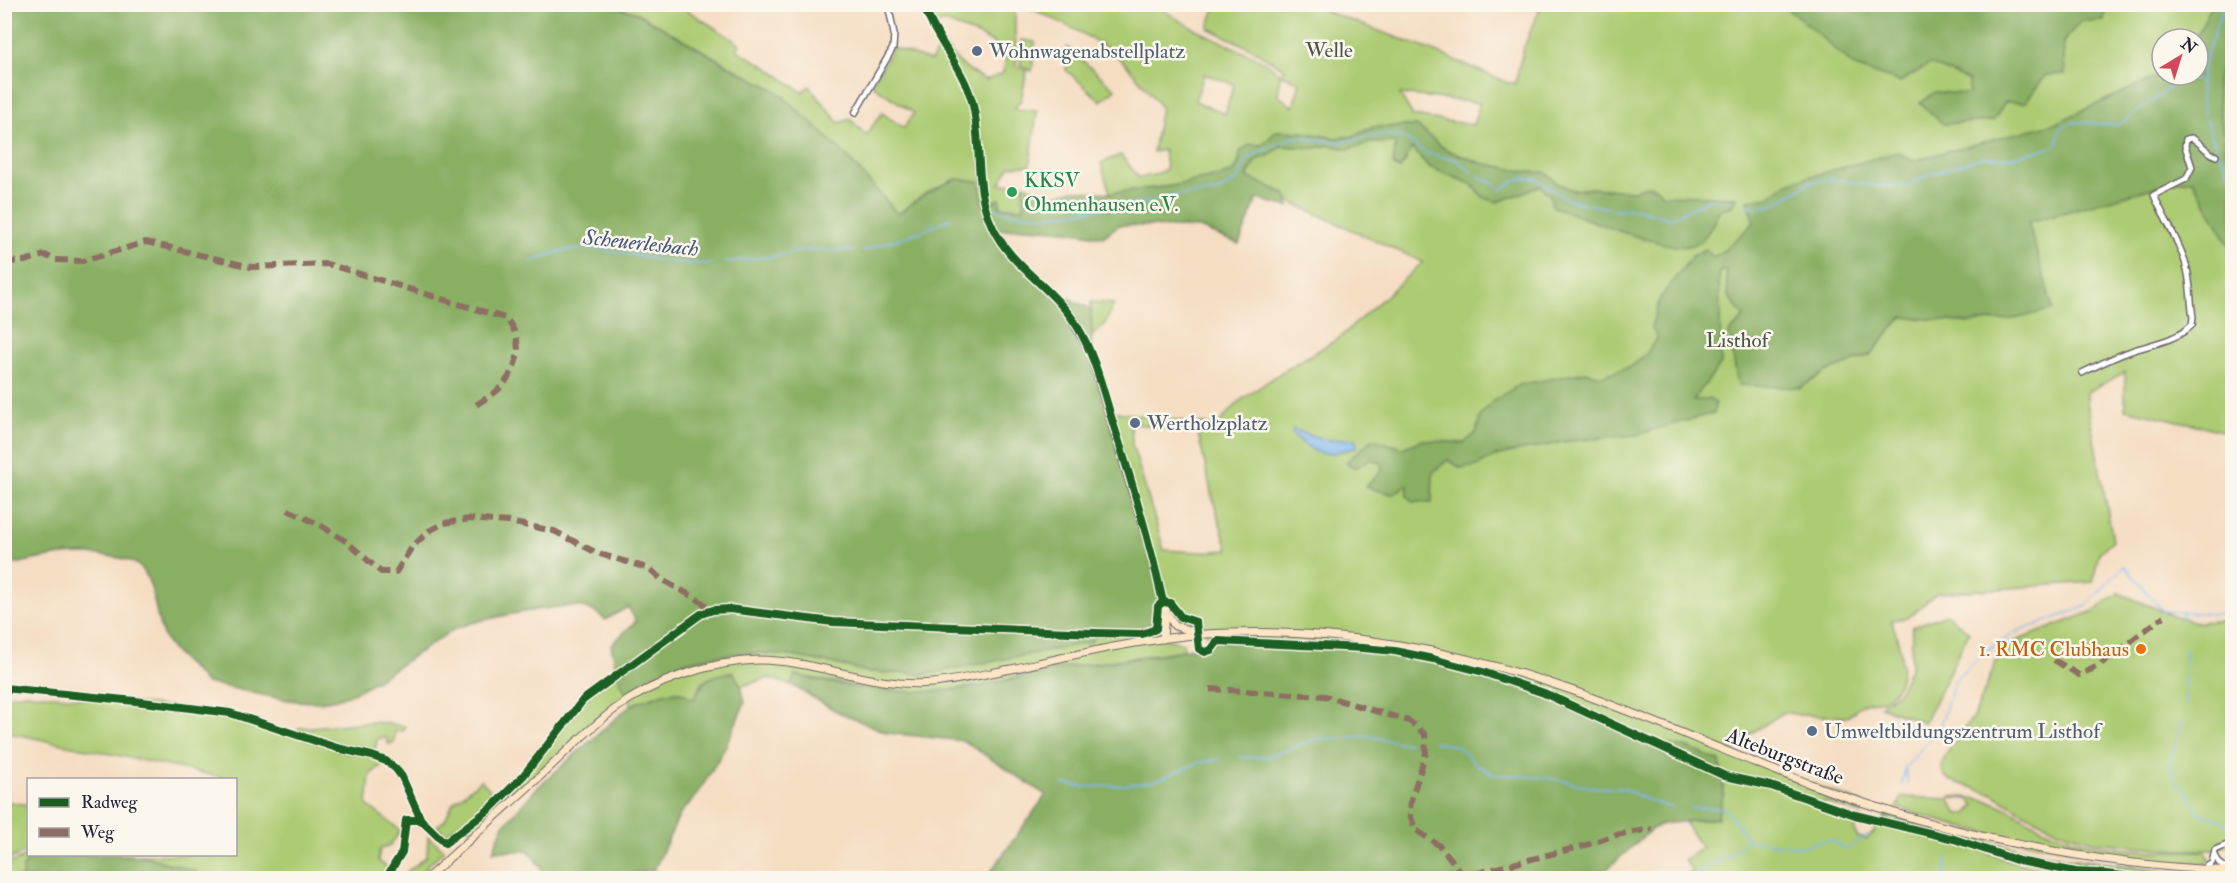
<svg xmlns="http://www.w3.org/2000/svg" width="2237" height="883" viewBox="0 0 2237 883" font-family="'IM FELL Double Pica',serif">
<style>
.green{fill:#accb72;stroke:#677656;stroke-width:1.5;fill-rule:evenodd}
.forest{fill:#89af64;stroke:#566850;stroke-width:1.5}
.water{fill:#83b8f1;stroke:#526d96;stroke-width:1.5}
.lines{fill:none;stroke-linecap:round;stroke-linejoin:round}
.stream{stroke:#83b8f1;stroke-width:1.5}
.street-casing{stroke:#6c636a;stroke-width:8}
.secondary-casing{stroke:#6c636a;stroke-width:9}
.street{stroke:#fff;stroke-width:5}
.secondary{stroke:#fce5c4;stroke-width:7}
.quiet{stroke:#8d6e63;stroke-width:6;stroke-dasharray:12 6;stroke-linecap:butt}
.cycleway-casing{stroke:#fbf7ec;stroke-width:11}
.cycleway{stroke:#1b5e20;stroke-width:8}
.service-dot{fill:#5c6f8a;stroke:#fbf7ec;stroke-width:2}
.leisure-dot{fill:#2e9e5b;stroke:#fbf7ec;stroke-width:2}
.food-dot{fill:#e8710a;stroke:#fbf7ec;stroke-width:2}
.labels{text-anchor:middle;stroke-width:5;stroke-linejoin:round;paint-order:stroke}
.park-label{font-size:21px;fill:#4b554c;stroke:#fbf7ec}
.service-label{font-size:21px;fill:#4e5e75;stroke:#fbf7ec;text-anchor:start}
.leisure-label{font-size:21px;fill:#27864d;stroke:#fbf7ec;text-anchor:start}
.food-label{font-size:21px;fill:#c56008;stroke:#fbf7ec;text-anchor:end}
.street-label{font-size:21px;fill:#22223b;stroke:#fbf7ec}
.water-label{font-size:22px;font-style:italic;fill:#44567b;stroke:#fbf7ec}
</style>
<rect width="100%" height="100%" fill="#fbf7ec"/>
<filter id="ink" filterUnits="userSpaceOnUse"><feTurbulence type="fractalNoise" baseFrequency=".0167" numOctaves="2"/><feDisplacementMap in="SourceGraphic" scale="12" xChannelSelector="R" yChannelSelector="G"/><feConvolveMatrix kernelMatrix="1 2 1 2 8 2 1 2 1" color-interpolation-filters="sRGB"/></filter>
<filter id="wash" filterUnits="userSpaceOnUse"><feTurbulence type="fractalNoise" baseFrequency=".008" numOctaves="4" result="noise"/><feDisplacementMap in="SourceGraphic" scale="24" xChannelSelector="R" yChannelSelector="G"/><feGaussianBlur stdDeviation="1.35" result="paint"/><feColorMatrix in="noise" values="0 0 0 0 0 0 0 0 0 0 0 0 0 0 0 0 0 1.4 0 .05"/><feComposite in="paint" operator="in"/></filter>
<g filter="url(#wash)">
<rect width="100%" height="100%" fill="#f5ddc2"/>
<g class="green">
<path d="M1299 4 1309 5 1436 52 1508 83H1515L1524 47 1540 9 1517 5H2212L2196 38 2197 39H2162V75L2025 220 2052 309 2028 222 2178 181 2193 180 2232 250V433L2125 409V372L2087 392V402L2113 540 2099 553 2093 582 1937 593 1907 618 1891 620C1900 643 1912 684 1884 699 1877 702 1867 701 1860 705 1854 709 1854 715 1846 717L1800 715 1784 712 1739 741 1736 750 1726 751 1862 803V814L1825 802 1820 809 1862 819 1854 827 1857 837 1867 839 1875 831 1874 823 1947 839 2015 862 2056 872 2040 878H1680L1693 872 1684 860 1702 848 1684 822 1718 818 1688 748 1652 742 1544 693 1483 672 1433 659 1395 651 1363 648 1218 641 1206 634 1204 626 1197 628V633L1170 621 1109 411 1216 426 1241 400 1285 370 1338 339 1423 262 1288 201 1286 194 1247 178 1256 160 1268 156 1281 146 1315 148 1330 145 1348 149 1371 143 1396 142 1393 165 1399 169 1405 162 1412 147 1429 167 1479 162 1446 150 1417 126 1374 127 1351 137 1335 138 1301 132 1263 145H1250L1233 173 1172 186 1110 193 1101 163 1121 155 1139 178 1158 174 1166 169 1164 150 1153 152 1161 107C1146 88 1130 66 1111 51 1087 33 1052 19 1025 5H1162L1161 8C1184 25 1209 36 1235 48 1250 55 1269 62 1280 74L1285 69 1250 48 1208 28 1216 5ZM1204 74 1234 84 1225 114 1195 101ZM1280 74 1300 83 1293 107 1278 95ZM1400 94 1480 103 1473 125 1413 116ZM1131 423 1198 433 1212 496 1228 550 1199 552 1164 550 1132 444Z"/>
<path d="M609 5H679L740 44 737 50 768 68 802 92 809 86 839 123 850 119 866 135 882 113 904 128 914 113 872 85 893 48 931 61 943 43C953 60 968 72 986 80L1002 74C1004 68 1007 61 1005 55 1000 41 958 27 944 22L937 25 931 14 926 12 923 5H999L1011 11 1016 5C1013 25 1017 45 1016 66L1027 71 1021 100 1014 109 1037 111 1030 165 1010 166 1000 184H1023L1024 208 1000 207V200L984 206 956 179 925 194 898 214 777 91 729 66 637 13Z"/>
<path d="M1022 40 1035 42 1032 71 1020 65Z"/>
<path d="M2232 40V158L2226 152 2216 82Z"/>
<path d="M1067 47 1115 89 1101 101 1066 70Z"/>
<path d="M1091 302 1114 304 1105 324 1092 336Z"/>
<path d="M2118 593 2175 616 2197 622 2232 620V843L2215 850H2180L2095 842 2059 831 2022 812 1993 794 1949 780 1943 774 1942 765 1945 756 1975 714 1999 655 2008 644 2094 611Z"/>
<path d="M1946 614 1969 632 1924 723 1880 706 1899 691 1911 666 1912 627Z"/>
<path d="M1156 629 1164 639 1183 643 1184 650 1035 672 980 686 921 693 869 689 795 675 791 685 769 678 741 686 733 672 702 682 694 699 681 692 664 693 631 705 626 694 529 780 468 829 462 822 446 835 437 826 445 820 453 803 481 780 496 797 502 798 511 790 507 785 520 773 523 776 583 700 617 673 627 694 657 675 685 662 721 655 759 653 792 656 836 664 867 672 927 674 1091 642 1094 633 1142 634Z"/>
<path d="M24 693 207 710 209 715 229 713 350 754 352 752 386 761 370 775 367 805 401 831 390 845 380 849 378 861 392 870 399 878 427 856 428 836 444 850 427 866 420 878H196L195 871 140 855 236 854V780L5 732 4 697Z"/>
<path d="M374 722 405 726 403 731H395L394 743 388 744 386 737 377 739 375 750 355 747 353 750 296 732 299 728Z"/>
<path d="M1951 796C1965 797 1978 798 1992 802 2015 810 2035 827 2058 835 2104 852 2157 852 2205 851L2210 860 2205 864 2184 861 2183 863 2170 864C2078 852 1985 839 1897 807L1902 797 1949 799 1958 814H1967L1975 805 1968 799 1950 798Z"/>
<path d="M4 801 28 805V851L5 861Z"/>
<path d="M29 855H41L30 858 23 868 22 878H5L4 866Z"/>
</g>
<g class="forest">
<path d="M5 5H609L637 13 729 66 777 91 843 152 898 214 925 194 956 179 979 181 984 205 1000 199V207L1024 208 1023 184 1050 197 1073 190 1110 193 1172 186 1233 173 1239 163 1240 152 1249 145H1263L1276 131 1301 132 1335 138 1351 137 1374 127 1417 126 1446 150 1481 163 1527 172H1544L1559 184 1573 190 1592 188 1633 191 1648 185 1655 187 1663 195 1736 197 1732 206 1719 211C1713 224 1706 242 1690 246 1665 251 1579 216 1552 206L1550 195 1540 186 1498 202 1484 198 1471 184 1429 167 1412 148 1400 169 1393 165 1396 142 1371 143 1348 149 1330 145 1315 148 1281 146 1268 156 1256 160 1247 177 1286 194 1289 207 1257 199 1239 244 1199 228 1119 225 1103 237C1078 232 1052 229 1026 228 1015 227 1003 232 993 228L1001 241 1065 307 1066 302 1070 299 1091 309 1092 336 1090 352 1163 602 1158 609V626L1152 632 1095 633 1091 642 927 674 867 672 836 664 792 656 759 653 721 655 685 662 657 675 626 694 617 673 611 645 636 621 628 607 605 620C599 614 592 609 582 607 562 603 471 620 453 630 419 650 363 697 326 701 291 706 242 688 205 683 194 667 174 657 165 639 154 619 157 594 145 573 138 562 126 559 114 557 71 549 46 558 5 566Z"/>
<path d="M1781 5H2106L2104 21H2081L2063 42 2065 74 2046 75 2025 103 2005 102 1993 121 1943 124 1920 103 1935 92 1969 94V81L1930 64 1900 82 1855 67 1801 19Z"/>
<path d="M2212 5H2232V39L2216 82 2226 152 2232 159V250L2193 180 2178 181 2028 222 2053 309 2014 319 1970 323 1902 317 1870 355 1826 372 1800 388 1738 385 1729 333 1744 317 1728 296 1726 270 1719 272 1721 364 1693 400 1709 399 1715 403 1714 413 1635 435 1569 441 1508 453 1492 457 1478 466 1461 468 1448 460 1433 472 1432 502H1413L1407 496 1408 485 1392 494 1365 487 1382 471 1381 463 1371 459 1355 468 1346 462 1373 439 1402 448 1423 440 1464 443 1476 433 1480 416 1493 401 1519 385 1586 372 1601 376 1632 366 1647 353 1658 337 1651 328 1660 298 1692 256 1705 249 1713 257 1723 251 1754 223 1747 200 1769 197 1787 183 1898 152 1912 161 2056 123 2162 74 2198 75V39H2195Z"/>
<path d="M1218 641 1363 648 1395 651 1433 659 1483 672 1544 693 1652 742 1688 748 1720 761 1724 792 1717 818 1662 824 1652 829 1597 878H986L1046 795 964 741 888 733 838 712 791 685 795 675C855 690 919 697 980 686 1011 680 1040 672 1070 667 1119 660 1171 656 1218 641Z"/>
<path d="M733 672 741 686 745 702 725 748 697 795 680 814 654 870 629 874 630 878H548L529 851H493L503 826 537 788 631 705 664 693 681 692 694 699C705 677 709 676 733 672Z"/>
<path d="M1887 814 1940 829 1941 834 1882 820Z"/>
<path d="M1976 839 2065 858 2201 874 2210 878H2147L2100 871 2062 868 2017 858 1975 844Z"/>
<path d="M41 854 140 855 196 871V878H22L23 868 30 857Z"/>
</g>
<path class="water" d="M1293 429 1311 436 1328 440 1355 439 1357 447C1325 456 1318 459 1292 433Z"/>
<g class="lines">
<g class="stream">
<path d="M2224 4C2216 29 2204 55 2201 80 2198 109 2216 152 2232 176"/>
<path d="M2185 75 2200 82"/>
<path d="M1478 176 1497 185 1501 190 1515 181 1526 178 1537 179 1564 197 1576 202 1612 209H1637L1669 219 1709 199 1729 201"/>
<path d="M1744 205 1756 208 1771 206 1811 182 1831 179 1878 186H1908L1926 176 1983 157 2008 158 2056 146C2058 141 2058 132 2062 128 2074 116 2105 128 2120 124L2162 94 2181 75"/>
<path d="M994 208 1013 213 1045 216 1133 205 1177 195 1217 192 1237 180 1248 158 1293 137 1340 142 1384 134 1403 137 1427 154 1455 159 1473 173"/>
<path d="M862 251 922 231 951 218"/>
<path d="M532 262C578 238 618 253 665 261 680 264 696 263 712 264"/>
<path d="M724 262 772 257 807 250 854 251"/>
<path d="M2182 621V613"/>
<path d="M2185 648V705"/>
<path d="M2181 722 2170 764 2176 782 2186 791 2198 813 2219 819 2232 828"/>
<path d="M1433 742 1457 746 1477 765 1493 774 1556 779 1590 787 1625 789 1647 800 1673 808"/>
<path d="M1240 757H1267L1317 739 1369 736 1396 742 1410 743"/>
<path d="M1905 768 1908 785"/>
<path d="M1062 784 1087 787 1124 785 1155 781 1198 763 1220 759"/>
<path d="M1902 785 1905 768 1939 728 1955 680 1986 651 2014 633 2085 607 2124 566 2163 611 2232 615"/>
<path d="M1690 808H1724L1735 821 1748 840"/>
<path d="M1688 878 1732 853 1748 840 1802 847 1818 842 1831 841 1847 849 1868 835"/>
<path d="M1947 878 1945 871 1947 857"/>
</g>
</g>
</g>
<g filter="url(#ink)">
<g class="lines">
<g class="street-casing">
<g id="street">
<path d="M855 113 893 48 894 34 888 4"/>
<path d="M2082 373C2098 365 2114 357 2131 351 2151 344 2176 341 2192 325L2193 317C2190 300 2191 281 2186 265 2179 240 2164 219 2154 195L2186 179 2192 167 2185 146 2186 139 2192 138C2201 143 2206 152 2216 156"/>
<path d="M2215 855 2219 863 2230 871 2221 878"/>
<path d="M2203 869 2212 863 2215 850 2232 843"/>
<path d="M2200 870 2213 878"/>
</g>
</g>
<g class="secondary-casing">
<g id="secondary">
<path d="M923 4 932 25 962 75 971 100 976 122 979 181 984 206 992 227 1010 254 1065 308 1090 352 1156 571 1165 611 1163 639"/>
<path d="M1165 611 1175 626 1195 632"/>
<path d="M427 878C463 846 499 813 535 781 561 757 587 730 615 709 653 681 712 661 759 660 817 660 874 689 933 683 961 680 989 673 1016 668 1078 654 1142 639 1205 634 1332 626 1455 649 1574 691 1666 724 1754 765 1846 797 1971 840 2101 865 2232 871"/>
</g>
</g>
<use href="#street" class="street"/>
<use href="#secondary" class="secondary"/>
<g class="quiet">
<path d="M4 262 24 261 45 255 55 260 83 261 146 242 251 267 327 264 505 318C526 339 519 369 499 389 493 395 483 400 476 405"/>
<path d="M288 510 320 525 347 542 381 572H396L412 547 429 531 444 523 470 519 509 522 554 531 597 553 650 569 662 580 694 597 713 610"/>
<path d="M2054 660 2079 675 2098 666 2164 616"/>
<path d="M1210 689 1325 696 1409 721 1425 734 1426 753 1411 800 1410 815 1416 830 1440 846 1451 859 1463 878"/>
<path d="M1458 878 1583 846 1615 835 1652 829"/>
</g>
<g class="cycleway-casing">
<g id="cycleway">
<path d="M923 4C935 39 962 66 972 101 983 143 973 186 992 226 1010 266 1054 288 1077 326 1095 355 1103 391 1113 423 1132 482 1150 542 1163 602"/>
<path d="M1163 602 1170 603 1181 617 1196 622 1199 649 1205 652 1211 650 1218 641 1363 648 1395 651 1433 659 1483 672 1544 693 1725 776 1771 786 1855 815 1954 839 2019 861 2076 872 2098 873 2140 878"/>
<path d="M4 688 135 701 230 713 337 748 372 756 386 761 396 769 402 777 421 820 445 843 491 808 523 776 583 700 701 614 713 610 729 609 833 622 1094 633 1142 634 1156 629 1158 606 1163 602"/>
<path d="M386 878 402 852 406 820H421"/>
</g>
</g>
<use href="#cycleway" class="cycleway"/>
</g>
</g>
<g class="service-dot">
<circle cx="977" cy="51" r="6"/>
<circle cx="1135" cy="423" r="6"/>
<circle cx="1812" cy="731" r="6"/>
</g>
<circle class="leisure-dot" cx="1012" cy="192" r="6"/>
<circle class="food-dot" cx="2141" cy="649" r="6"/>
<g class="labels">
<g class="park-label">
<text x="1329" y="57">Welle</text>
<text x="1737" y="347">Listhof</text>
</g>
<g class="service-label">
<text x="989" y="58">Wohnwagenabstellplatz</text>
<text x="1147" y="430">Wertholzplatz</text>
<text x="1824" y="738">Umweltbildungszentrum Listhof</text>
</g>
<g class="leisure-label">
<text x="1024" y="187">KKSV<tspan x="1024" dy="24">Ohmenhausen e.V.</tspan></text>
</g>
<g class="food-label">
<text x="2129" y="656">1. RMC Clubhaus</text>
</g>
<g class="street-label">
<text transform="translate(1785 756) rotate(21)" y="7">Alteburgstraße</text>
</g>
<g class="water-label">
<text transform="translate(641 242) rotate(6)" y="8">Scheuerlesbach</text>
</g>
</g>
<rect width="2237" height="883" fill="none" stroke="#fbf7ec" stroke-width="24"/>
<rect x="27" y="778" width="210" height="78" fill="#fbf7ec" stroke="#a4a2a5" stroke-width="1.5"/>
<rect x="39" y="798" width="30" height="9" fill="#1b5e20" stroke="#a4a2a5" stroke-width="1.5"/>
<text x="81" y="808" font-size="18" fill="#22223b">Radweg</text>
<rect x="39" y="828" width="30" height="9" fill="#8d6e63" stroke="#a4a2a5" stroke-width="1.5"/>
<text x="81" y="838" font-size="18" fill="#22223b">Weg</text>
<g transform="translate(2180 57) rotate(38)"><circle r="28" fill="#fbf7ec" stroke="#a4a2a5" stroke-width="1.5"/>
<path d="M0-4.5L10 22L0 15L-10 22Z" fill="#d1495b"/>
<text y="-9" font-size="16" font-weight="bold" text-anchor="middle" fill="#22223b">N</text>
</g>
</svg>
